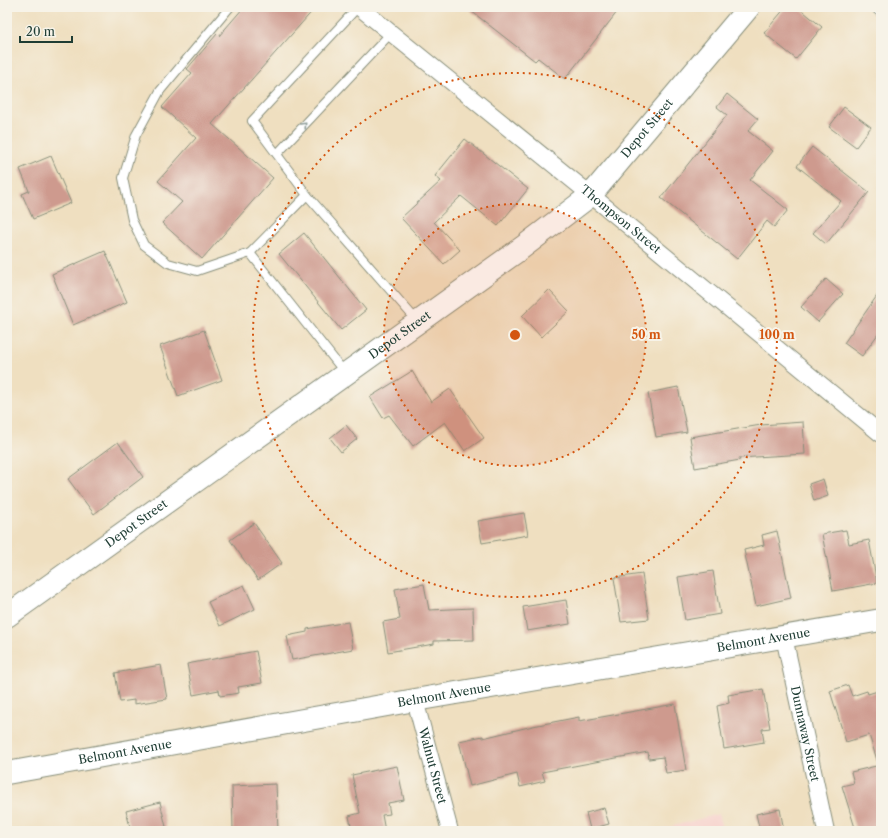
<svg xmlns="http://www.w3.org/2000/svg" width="888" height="838" viewBox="0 0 888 838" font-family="'Libre Caslon Text',serif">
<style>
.built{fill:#f7d0cb}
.building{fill:#ce9a8e}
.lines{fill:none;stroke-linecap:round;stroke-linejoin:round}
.lane-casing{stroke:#878e7a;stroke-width:10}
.street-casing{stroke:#878e7a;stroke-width:18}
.secondary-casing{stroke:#878e7a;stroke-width:24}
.primary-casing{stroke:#878e7a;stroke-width:24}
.lane{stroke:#fff;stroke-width:8}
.street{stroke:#fff;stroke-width:16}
.secondary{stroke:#fff;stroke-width:22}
.primary{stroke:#fff;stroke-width:22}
.oneway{stroke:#8f9e9a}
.ring{fill:none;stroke:#d45610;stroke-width:2;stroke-dasharray:2 4}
.labels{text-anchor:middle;stroke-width:4;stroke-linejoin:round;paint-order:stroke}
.street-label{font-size:12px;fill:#1f3d34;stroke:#f7f3e8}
.centre{fill:#d45610;stroke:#f7f3e8;stroke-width:2}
.ring-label{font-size:12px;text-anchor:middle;font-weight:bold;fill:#d45610;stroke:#f7f3e8;stroke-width:4;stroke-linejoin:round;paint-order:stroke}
</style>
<rect width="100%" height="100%" fill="#f7f3e8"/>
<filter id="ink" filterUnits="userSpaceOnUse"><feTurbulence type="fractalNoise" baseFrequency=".025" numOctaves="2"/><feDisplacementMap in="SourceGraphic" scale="8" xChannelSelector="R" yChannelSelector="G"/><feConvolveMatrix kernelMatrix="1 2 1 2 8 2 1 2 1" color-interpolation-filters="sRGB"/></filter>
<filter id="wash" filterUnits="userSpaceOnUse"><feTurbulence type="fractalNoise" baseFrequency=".012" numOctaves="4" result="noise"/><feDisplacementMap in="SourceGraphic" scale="16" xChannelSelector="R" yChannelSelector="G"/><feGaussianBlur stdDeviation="0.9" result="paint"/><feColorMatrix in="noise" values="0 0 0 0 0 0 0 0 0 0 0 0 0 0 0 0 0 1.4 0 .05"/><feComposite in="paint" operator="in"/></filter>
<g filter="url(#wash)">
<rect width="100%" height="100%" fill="#efdfc0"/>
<path class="built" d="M718 814 723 831H655Z"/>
<g id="blocks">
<g class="building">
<path d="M244 7H316L212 124 273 178 202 259 162 223 182 202 158 181 196 138 162 107 192 73 187 69 217 34 219 36Z"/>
<path d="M466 7H621L565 79 538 58 535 61Z"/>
<path d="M786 7H798L822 27 796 59 764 33Z"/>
<path d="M727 94 758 119 748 131 773 151 750 180 788 210 774 227 767 221 737 259 661 198 727 115 717 107Z"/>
<path d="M844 107 871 127 856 147 829 127Z"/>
<path d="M465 139 528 189 498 226 461 196 434 222 460 250 444 264 401 218 441 181 435 176Z"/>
<path d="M812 147 869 192 826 244 813 233 841 201 797 166Z"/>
<path d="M51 156 71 203 33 219 22 194 29 191 20 169Z"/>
<path d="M304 233 366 310 341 330 279 254Z"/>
<path d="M105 251 127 302 73 325 52 274Z"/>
<path d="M826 279 843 294 818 322 801 307Z"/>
<path d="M549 290 569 311 541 337 522 316Z"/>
<path d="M881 290V330L862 356 844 343Z"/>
<path d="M204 330 222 380 178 396 160 346Z"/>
<path d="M412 371 431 402 450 389 484 438 465 451 445 422 413 446 389 415 383 418 370 397Z"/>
<path d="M678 387 687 432 656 437 648 393Z"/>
<path d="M803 422 805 454 739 458 740 460 695 468 690 437 761 425Z"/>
<path d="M346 425 357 439 341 452 330 438Z"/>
<path d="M118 442 143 477 94 514 68 479Z"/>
<path d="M823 479 828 496 814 501 809 484Z"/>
<path d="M524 513 528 535 482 543 478 521Z"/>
<path d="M254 523 282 563 258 580 230 540Z"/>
<path d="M846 530 849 544 869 540 877 583 833 591 822 534Z"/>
<path d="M777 531 791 598 756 606 744 550 764 545 762 535Z"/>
<path d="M713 571 720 614 685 620 678 577Z"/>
<path d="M642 574 649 619 621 622 614 578Z"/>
<path d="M424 584 429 610 473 608 474 640 434 641V644L388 652 383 622 400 619 395 589Z"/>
<path d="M244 585 255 609 220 626 208 602Z"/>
<path d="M566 600 570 624 527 631 523 607Z"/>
<path d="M348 622 353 649 292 660 287 636 307 632V629Z"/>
<path d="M256 651 262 683 238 687 239 693 220 696 219 690 193 695 187 664Z"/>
<path d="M161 665 167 699 134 704V700L120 702 115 673Z"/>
<path d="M848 685 852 696 867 691 868 694 881 690V762L878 763 869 735 846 742 830 691Z"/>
<path d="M763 689 770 728 762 729 764 742 724 749 717 706 729 703 728 695Z"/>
<path d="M675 704 686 770 666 773 663 757 649 759 648 752 542 772 545 781 520 787 517 774 470 786 459 741 483 736V738L533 726 579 717V721Z"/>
<path d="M397 766 404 800 388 803 390 814 382 815 385 831H352L349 816 360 813 352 775Z"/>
<path d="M876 766 881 784V829L875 831H856L842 786 854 783 851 772Z"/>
<path d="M276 784 278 831H233L232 786Z"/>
<path d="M160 802 167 831H131L126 811Z"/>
<path d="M604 808 609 824 590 829 586 813Z"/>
<path d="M780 809 784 831H760L756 814Z"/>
</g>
</g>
</g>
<g filter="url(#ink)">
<use href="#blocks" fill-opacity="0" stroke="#878e7a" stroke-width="1"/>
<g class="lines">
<g class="lane-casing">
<g id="lane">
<path d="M230 7 160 91 136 135 123 178 132 220 144 245 168 263 197 271 250 253 307 195 418 322"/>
<path d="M277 154 391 33"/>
<path d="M307 195 252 121 358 7"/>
<path d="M250 253 345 373"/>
</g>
</g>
<g class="street-casing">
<g id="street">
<path id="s1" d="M359 7 591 195 881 434"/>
<path d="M880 7 881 8"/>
<path id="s2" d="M784 637 826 831"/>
<path id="s3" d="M415 700 450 831"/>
</g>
</g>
<g class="secondary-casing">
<g id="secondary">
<path id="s4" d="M7 773 415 700 881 620"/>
</g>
</g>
<g class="primary-casing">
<g id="primary">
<path id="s5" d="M7 616 523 247 591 195 749 7"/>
</g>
</g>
<use href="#lane" class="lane"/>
<use href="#street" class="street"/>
<use href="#secondary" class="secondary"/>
<use href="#primary" class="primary"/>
</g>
<defs><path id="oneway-chevron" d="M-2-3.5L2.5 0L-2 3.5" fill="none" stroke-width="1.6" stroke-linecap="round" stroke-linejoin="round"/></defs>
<use class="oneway" href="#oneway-chevron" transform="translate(304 125) rotate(-47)"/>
</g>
<circle cx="515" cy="335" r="131" fill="#d45610" fill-opacity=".12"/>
<g class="ring">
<circle cx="515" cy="335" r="131"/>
<circle cx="515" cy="335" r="262"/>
</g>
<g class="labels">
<g class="street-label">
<text dy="4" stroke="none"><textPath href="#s5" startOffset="807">Depot Street</textPath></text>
<text dy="4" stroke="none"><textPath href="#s1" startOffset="337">Thompson Street</textPath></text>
<text dy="4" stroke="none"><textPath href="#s5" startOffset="483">Depot Street</textPath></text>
<text dy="4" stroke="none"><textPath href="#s5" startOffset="159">Depot Street</textPath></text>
<text dy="4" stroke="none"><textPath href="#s4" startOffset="768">Belmont Avenue</textPath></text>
<text dy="4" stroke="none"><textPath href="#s4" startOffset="444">Belmont Avenue</textPath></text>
<text dy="4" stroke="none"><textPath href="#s2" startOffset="99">Dunnaway Street</textPath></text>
<text dy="4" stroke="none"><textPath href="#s4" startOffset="120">Belmont Avenue</textPath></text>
<text dy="4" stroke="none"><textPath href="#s3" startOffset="68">Walnut Street</textPath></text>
</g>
</g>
<circle cx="515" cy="335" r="6" class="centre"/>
<g class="ring-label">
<text x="646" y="339">50 m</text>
<text x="777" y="339">100 m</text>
</g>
<rect width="888" height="838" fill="none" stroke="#f7f3e8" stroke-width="24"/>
<path d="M20 36v6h52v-6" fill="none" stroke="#1f3d34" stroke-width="2"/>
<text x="26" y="36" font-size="12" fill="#1f3d34" stroke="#f7f3e8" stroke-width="3" paint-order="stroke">20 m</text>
</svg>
